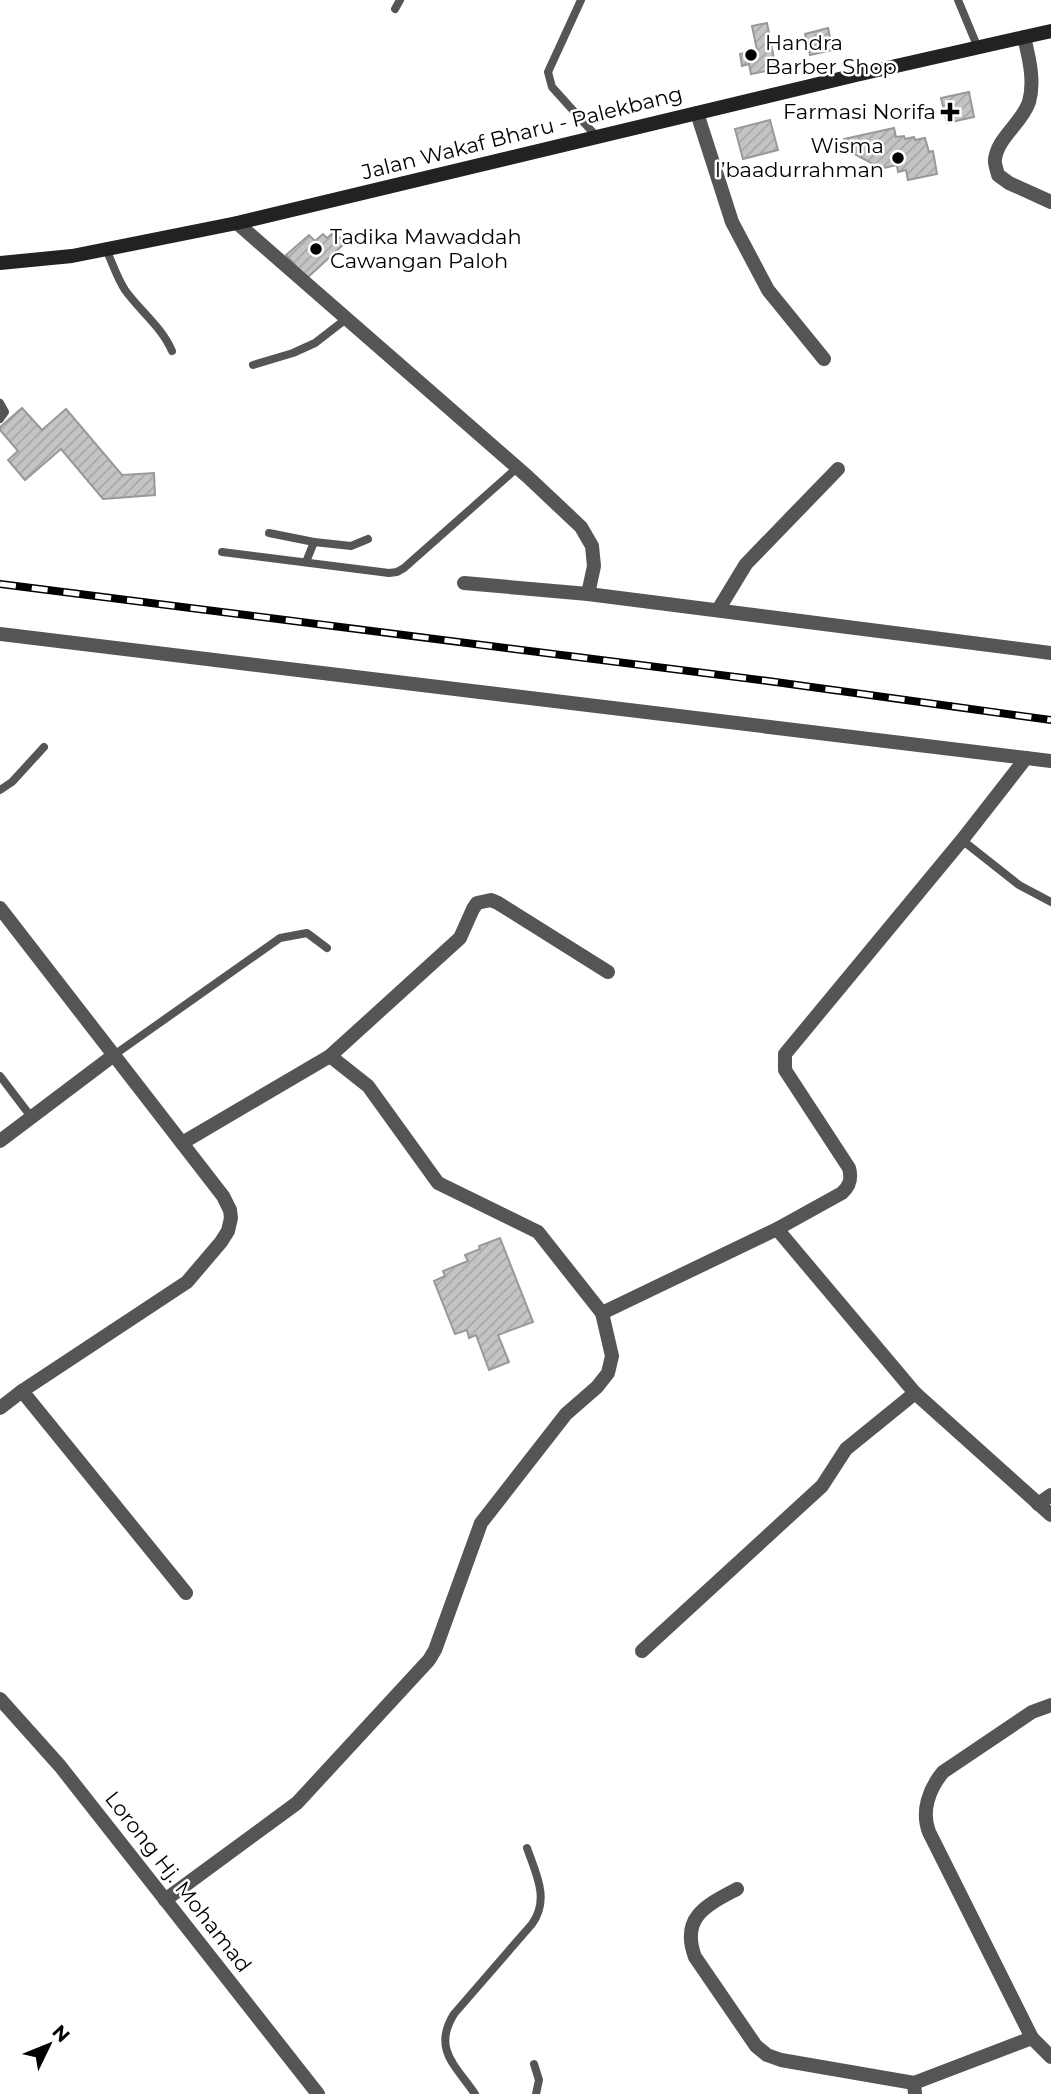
<svg xmlns="http://www.w3.org/2000/svg" width="1051" height="2094" viewBox="0 0 1051 2094" font-family="Montserrat,sans-serif">
<style>
.building{fill:url(#building-hatch);stroke:#999;stroke-width:2}
.lines{fill:none;stroke-linecap:round;stroke-linejoin:round}
.service{stroke:#555;stroke-width:8}
.minor{stroke:#555;stroke-width:14}
.secondary{stroke:#222;stroke-width:14}
.rail-casing{stroke:#000;stroke-width:8}
.rail{stroke:#fff;stroke-width:5;stroke-dasharray:16;stroke-linecap:butt}
.poi-dot{fill:#000;stroke:#fff;stroke-width:2.5}
.labels{text-anchor:middle;stroke-width:5;stroke-linejoin:round;paint-order:stroke}
.poi-label{font-size:21px;fill:#000;stroke:#fff;text-anchor:start}
.street-label{font-size:21px;fill:#000;stroke:#fff}
</style>
<defs>
<pattern id="building-hatch" width="6" height="6" patternUnits="userSpaceOnUse" patternTransform="scale(1.75)"><rect width="6" height="6" fill="#c4c4c4"/><path d="M-1 1l2-2M0 6l6-6M5 7l2-2" fill="none" stroke="#a7a7a7"/></pattern>
</defs>
<rect width="100%" height="100%" fill="#fff"/>
<g class="building">
<path d="M767 23 776 69 751 74 749 64 742 66 740 54 757 50 752 26Z"/>
<path d="M828 28 833 50 810 55 805 34Z"/>
<path d="M969 92 974 117 947 123 941 98Z"/>
<path d="M770 120 778 150 743 159 735 129Z"/>
<path d="M894 128 896 137 904 136 905 139 914 137 915 140 925 138 929 152 933 151 937 174 908 180 906 170 898 172 897 165 879 169 878 165H875L847 150 844 139Z"/>
<path d="M334 232 345 243 307 278 286 255 309 235 315 241 323 234 327 238Z"/>
<path d="M22 408 42 430 66 409 122 475 154 473 155 495 103 499 61 449 25 480 8 460 18 451 0 430V427Z"/>
<path d="M500 1238 533 1322 498 1335 509 1362 489 1370 476 1335 469 1338 467 1330 455 1334 434 1281 445 1276 443 1271 468 1261 465 1255 480 1249 479 1246Z"/>
</g>
<g class="lines">
<g class="service">
<path d="M581 0 548 72 552 87 597 137"/>
<path d="M958 0 978 48"/>
<path d="M395 9 400 0"/>
<path d="M106 249C112 262 117 278 125 290 140 311 162 327 172 351"/>
<path d="M253 365 293 353 315 343 346 319"/>
<path d="M0 403 5 412 0 419"/>
<path d="M269 533 314 542"/>
<path d="M222 552 389 573 397 572 404 568 517 468"/>
<path d="M306 562 314 542 351 546 368 539"/>
<path d="M0 790 12 782 44 747"/>
<path d="M962 840 1019 885 1051 902"/>
<path d="M114 1055 280 938 307 933 327 948"/>
<path d="M0 1076 32 1118"/>
<path d="M534 2064 539 2080 536 2094"/>
<path d="M475 2094C456 2066 432 2049 454 2014L532 1924C550 1899 536 1874 527 1848"/>
</g>
<g class="minor">
<path d="M1024 37C1029 58 1035 81 1029 102 1022 123 998 137 995 159 994 163 997 170 998 175L1009 183 1051 202"/>
<path d="M697 113 732 222 768 290 824 359"/>
<path d="M237 223 528 477 581 527 592 546 594 566 588 594 1051 653"/>
<path d="M464 583 588 594"/>
<path d="M718 610 746 564 838 469"/>
<path d="M0 634 1051 761"/>
<path d="M1026 758 962 840 785 1054V1070L849 1168C852 1179 850 1186 842 1193L777 1229 915 1393 1051 1515"/>
<path d="M0 908 223 1196 230 1210 231 1218 228 1231 221 1242 187 1282 22 1391 0 1408"/>
<path d="M330 1056 368 1086 438 1183 538 1232 602 1313 777 1229"/>
<path d="M0 1141 114 1055"/>
<path d="M182 1143 330 1056 460 938 473 909 477 903 491 900 498 903 608 972"/>
<path d="M22 1391 186 1593"/>
<path d="M1038 1504 1051 1495"/>
<path d="M642 1651 822 1486 846 1449 915 1393"/>
<path d="M0 1699 60 1766 318 2094"/>
<path d="M737 1889C707 1905 680 1917 695 1957L756 2046 767 2055 781 2060 914 2083"/>
<path d="M165 1900 297 1803 429 1660 435 1650 481 1523 566 1414 597 1387 608 1373 612 1356 602 1313"/>
<path d="M1032 2038 929 1832C921 1811 929 1789 943 1772L1032 1712 1051 1705"/>
<path d="M915 2094 914 2083 1032 2038 1051 2057"/>
</g>
<path class="secondary" d="M0 263 72 256 237 223 856 75 1051 31"/>
<g class="rail-casing">
<path id="rail" d="M0 584 768 681 1051 720"/>
</g>
<use href="#rail" class="rail"/>
</g>
<g class="poi-dot">
<circle cx="751" cy="55" r="7"/>
<path d="M946.5 101.5h7v7h7v7h-7v7h-7v-7h-7v-7h7z"/>
<circle cx="898" cy="158" r="7"/>
<circle cx="316" cy="249" r="7"/>
</g>
<g class="labels">
<g class="poi-label">
<text x="765" y="50">Handra<tspan x="765" dy="24">Barber Shop</tspan></text>
<text x="936" y="119" text-anchor="end">Farmasi Norifa</text>
<text x="884" y="153" text-anchor="end">Wisma<tspan x="884" dy="24">I’baadurrahman</tspan></text>
<text x="330" y="244">Tadika Mawaddah<tspan x="330" dy="24">Cawangan Paloh</tspan></text>
</g>
<g class="street-label">
<text transform="translate(522 133) rotate(-14)" y="7">Jalan Wakaf Bharu - Palekbang</text>
<text transform="translate(178 1882) rotate(52)" y="7">Lorong Hj. Mohamad</text>
</g>
</g>
<g transform="translate(49 2045) rotate(47)" stroke="#ffffff" stroke-width="5" paint-order="stroke">
<path d="M0-5L12 26L0 18L-12 26Z" fill="#000000"/>
<text y="-10" font-size="19" font-weight="bold" text-anchor="middle" fill="#000000">N</text>
</g>
</svg>
